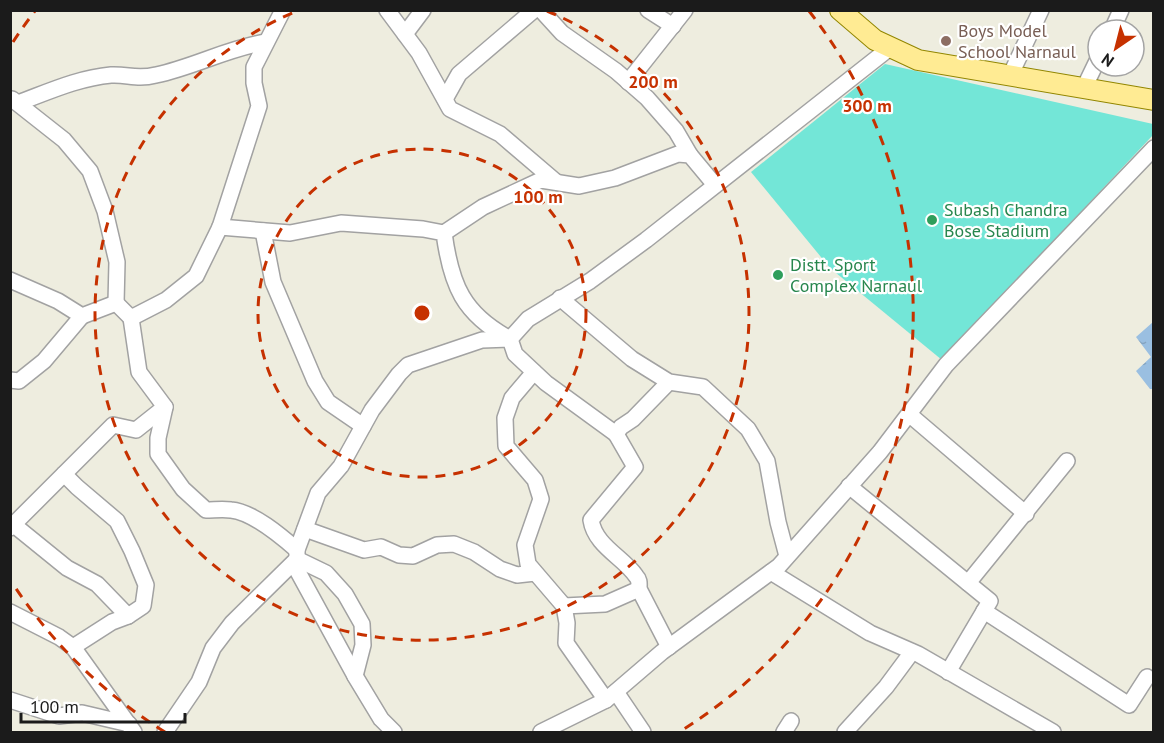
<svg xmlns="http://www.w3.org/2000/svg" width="1164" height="743" viewBox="0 0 1164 743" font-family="'PT Sans',sans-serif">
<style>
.pitch{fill:#73e6d7}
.water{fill:url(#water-ripples)}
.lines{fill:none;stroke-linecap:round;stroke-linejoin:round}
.minor-casing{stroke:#a2a2a2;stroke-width:18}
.major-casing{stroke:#928600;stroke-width:22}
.minor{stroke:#fff;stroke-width:15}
.major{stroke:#ffeb93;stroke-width:20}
.ring{fill:none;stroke:#c63100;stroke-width:3;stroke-dasharray:10 8}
.education-dot{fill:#8d6e63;stroke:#fff;stroke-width:2}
.leisure-dot{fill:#2e9e5b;stroke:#fff;stroke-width:2}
.labels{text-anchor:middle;stroke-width:4.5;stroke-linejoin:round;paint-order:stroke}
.education-label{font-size:18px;fill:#785e54;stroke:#fff;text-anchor:start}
.leisure-label{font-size:18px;fill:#27864d;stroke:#fff;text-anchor:start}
.centre{fill:#c63100;stroke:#fff;stroke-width:3}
.ring-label{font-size:18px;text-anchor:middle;font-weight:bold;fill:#c63100;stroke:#fff;stroke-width:4.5;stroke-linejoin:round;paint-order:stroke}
</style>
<defs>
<pattern id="water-ripples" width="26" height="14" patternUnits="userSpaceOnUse" patternTransform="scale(1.5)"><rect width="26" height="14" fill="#9abfe1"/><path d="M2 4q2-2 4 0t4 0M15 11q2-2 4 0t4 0" fill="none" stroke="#84a4c0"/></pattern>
</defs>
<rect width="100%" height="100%" fill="#eeeddf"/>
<path class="pitch" d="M885 64 1153 124V135L942 360 830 268 751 172Z"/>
<path class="water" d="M1153 322 1154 389H1150L1136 371 1151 357 1136 337Z"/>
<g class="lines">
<g class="minor-casing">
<g id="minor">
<path d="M387 10 419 53 450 109 500 134 555 181"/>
<path d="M541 10 562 33 616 71 647 98 676 131 690 155"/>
<path d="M648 10 673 26"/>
<path d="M1112 30 1121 10"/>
<path d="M405 34 423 10"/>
<path d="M1010 76 1041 10"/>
<path d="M628 82 685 10"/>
<path d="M1084 88 1098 59"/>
<path d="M12 99 64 140 90 171 105 211 117 262 116 303"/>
<path d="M445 99 459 74 534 10"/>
<path d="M18 103C48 92 78 78 111 75 128 74 136 80 156 75 194 67 228 48 266 42"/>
<path d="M220 227 290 233 341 223 423 229 444 233C451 285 463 314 510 339L528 319 590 281 646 240 891 47"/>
<path d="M263 231 273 282 315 381 328 402 363 426"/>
<path d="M444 233 483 207 541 180 579 186 615 178 678 154 690 155 715 185"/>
<path d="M10 280 58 301 82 316 116 303 131 318 166 300 196 276 220 227 259 106 254 83V67L283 10"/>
<path d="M560 298 632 359 669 382 703 387 748 429 767 461 778 522 787 556"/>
<path d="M534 372 512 398 505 418 506 446 535 480 541 499 525 545 528 564 564 606 567 623 566 643 606 700"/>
<path d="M10 380 19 381 44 361 82 316"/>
<path d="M165 407 158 438V454L183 489 206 510C214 510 223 509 231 510 253 512 281 536 297 550"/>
<path d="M910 415 1026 514"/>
<path d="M616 434 635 467 591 520C595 546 623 557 636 576 640 580 639 584 639 589L669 647"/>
<path d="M64 474 77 487 117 521 132 551 146 585 143 606 128 616 112 622 73 647"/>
<path d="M849 486 990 601 948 672"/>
<path d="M14 525 67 568 97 584 128 616"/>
<path d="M10 528 113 425 136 430 165 407 139 372 131 318"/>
<path d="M305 529 364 550 381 547 399 555 413 556 437 545 454 544 474 552 500 569 517 575 535 573"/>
<path d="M771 572 870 633 918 654 1053 732"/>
<path d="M968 583 1067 461"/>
<path d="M564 606 605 604 639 589"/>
<path d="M984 611 1129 705 1147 677"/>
<path d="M10 612 59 637 73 647 134 732"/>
<path d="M616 692 643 732"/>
<path d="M10 700 59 716 82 713 129 724"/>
<path d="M165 732 199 682 213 648 232 623 297 559 326 573 345 594 362 624 363 645 355 676"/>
<path d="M394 732 381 719 355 676 297 570V550L318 493 341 466 372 410 399 374 408 365 482 340 510 339 515 354 546 383 616 434 621 427 633 419 669 382"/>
<path d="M541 732 606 700 662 652 779 566 880 452 946 365 1154 148"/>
<path d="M784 732 791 721"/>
<path d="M845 732 886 687 912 652"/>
</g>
</g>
<g class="major-casing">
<path id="major" d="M840 10 875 40 918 60 1154 100"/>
</g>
<use href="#minor" class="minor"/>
<use href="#major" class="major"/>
</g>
<g class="ring">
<circle cx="422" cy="313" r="164"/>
<path d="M547 11A327 327 0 1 1 297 11"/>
<path d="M165 732A491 491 0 0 1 13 584M13 42A491 491 0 0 1 35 11M809 11A491 491 0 0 1 679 732"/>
</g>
<circle class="education-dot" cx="946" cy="41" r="6"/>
<g class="leisure-dot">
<circle cx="932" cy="220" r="6"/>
<circle cx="778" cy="275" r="6"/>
</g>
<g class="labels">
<g class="education-label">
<text x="958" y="37">Boys Model<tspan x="958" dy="21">School Narnaul</tspan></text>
</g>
<g class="leisure-label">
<text x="944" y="216">Subash Chandra<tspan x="944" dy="21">Bose Stadium</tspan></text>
<text x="790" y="271">Distt. Sport<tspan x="790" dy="21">Complex Narnaul</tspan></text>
</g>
</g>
<circle cx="422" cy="313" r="9" class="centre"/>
<g class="ring-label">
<text x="653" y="88">200 m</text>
<text x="867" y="112">300 m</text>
<text x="538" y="203">100 m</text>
</g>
<rect width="1164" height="743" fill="none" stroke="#1b1b1b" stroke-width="24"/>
<g transform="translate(1116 48) rotate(215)"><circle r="28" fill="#ffffff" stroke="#a4a4a4" stroke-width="1.5"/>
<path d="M0-4.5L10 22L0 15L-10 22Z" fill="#c63100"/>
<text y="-9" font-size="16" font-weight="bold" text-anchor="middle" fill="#1b1b1b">N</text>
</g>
<path d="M21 713v9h164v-9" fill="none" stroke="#1b1b1b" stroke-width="3"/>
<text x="30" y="713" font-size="18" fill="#1b1b1b" stroke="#ffffff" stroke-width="4.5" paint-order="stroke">100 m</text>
</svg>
